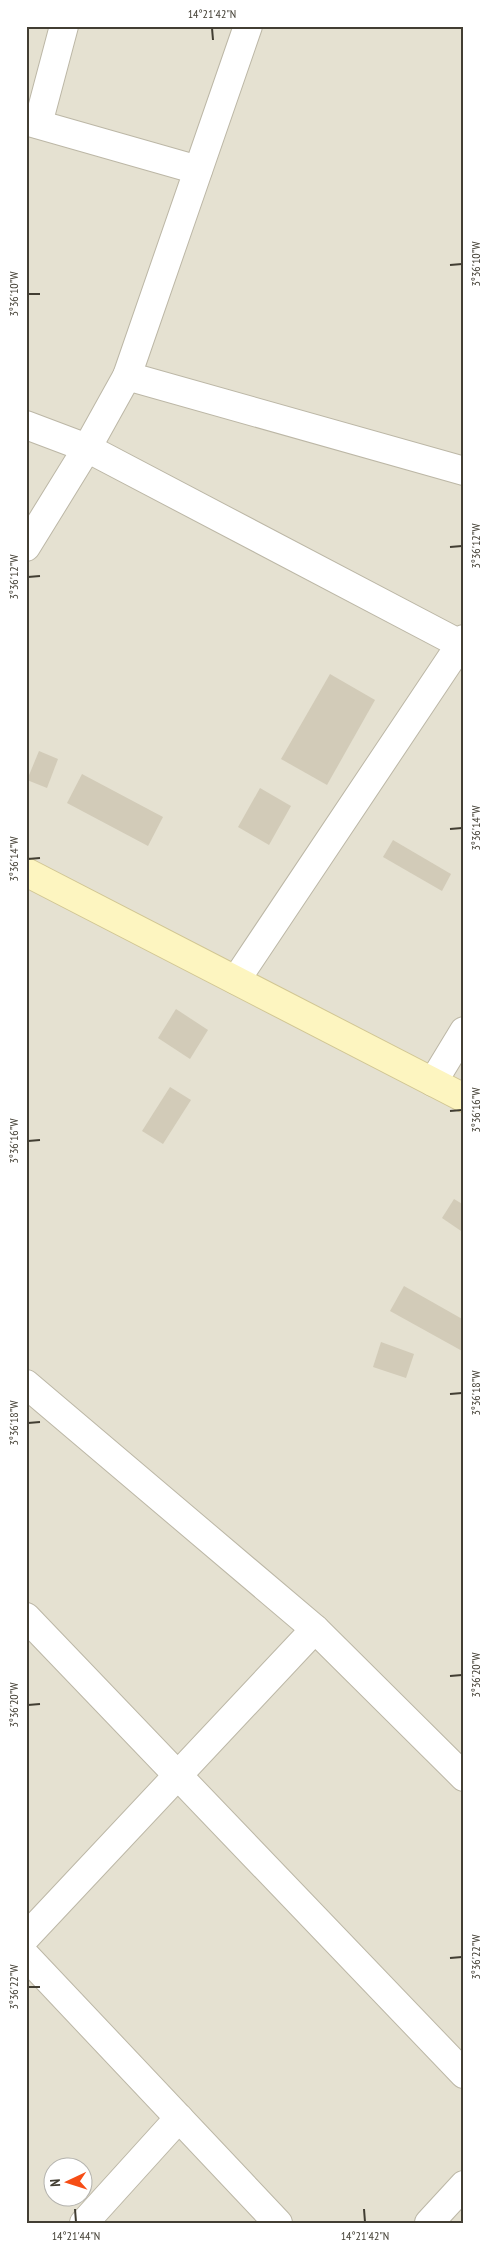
<svg xmlns="http://www.w3.org/2000/svg" width="490" height="2249" viewBox="0 0 490 2249" font-family="'PT Sans Narrow',sans-serif">
<style>
.residential{fill:#e5e1d1;fill-rule:evenodd}
.building{fill:#d2cbb8}
.lines{fill:none;stroke-linecap:round;stroke-linejoin:round}
.street-casing{stroke:#bcb7a6;stroke-width:30}
.secondary-casing{stroke:#d1c693;stroke-width:30}
.street{stroke:#fff;stroke-width:28}
.secondary{stroke:#fdf5c0;stroke-width:28}
.ticks{fill:none;stroke:#423e33;stroke-width:2}
.neatline{fill:none;stroke:#423e33;stroke-width:2}
.ticks-label{font-size:12px;text-anchor:middle;fill:#423e33}
</style>
<rect width="100%" height="100%" fill="#f1eee3"/>
<path class="residential" d="M26 26H464V2223H26ZM52 2166H82V2196H52Z"/>
<g class="building">
<path d="M330 674 375 700 327 785 281 759Z"/>
<path d="M39 751 58 759 47 788 27 780Z"/>
<path d="M82 774 163 817 148 846 67 803Z"/>
<path d="M260 788 291 806 269 845 238 827Z"/>
<path d="M393 840 451 874 442 891 383 857Z"/>
<path d="M176 1009 208 1030 190 1059 158 1038Z"/>
<path d="M170 1087 191 1100 163 1144 142 1131Z"/>
<path d="M454 1199 464 1205V1233L442 1218Z"/>
<path d="M404 1286 464 1320V1352L390 1311Z"/>
<path d="M381 1342 414 1354 406 1378 373 1367Z"/>
</g>
<g class="lines">
<g class="street-casing">
<g id="street">
<path d="M26 121 198 170"/>
<path d="M38 124 64 26"/>
<path d="M127 376 464 471"/>
<path d="M26 425 87 448 460 644"/>
<path d="M26 547 87 448 127 376 248 26"/>
<path d="M236 980 464 639"/>
<path d="M433 1082 464 1031"/>
<path d="M26 1384 315 1629 464 1777"/>
<path d="M26 1617 464 2074"/>
<path d="M26 1937 315 1629"/>
<path d="M26 1956 278 2223"/>
<path d="M84 2223 179 2118"/>
<path d="M429 2223 464 2185"/>
</g>
</g>
<g class="secondary-casing">
<path id="secondary" d="M26 872 464 1098"/>
</g>
<use href="#street" class="street"/>
<use href="#secondary" class="secondary"/>
</g>
<path class="ticks" d="M212 28 213 40M450 265 462 264M28 294H40M450 547 462 546M28 577 40 576M450 829 462 828M28 859 40 858M450 1111 462 1110M28 1141 40 1140M450 1394 462 1393M28 1423 40 1422M450 1676 462 1675M28 1705 40 1704M450 1958 462 1957M28 1987H40M75 2209 76 2222M364 2209 365 2222"/>
<rect width="490" height="2249" fill="none" stroke="#ffffff" stroke-width="55"/>
<g transform="translate(68 2182) rotate(266)"><circle r="24" fill="#ffffff" stroke="#b3b2ad"/>
<path d="M0-4L9 19L0 12L-9 19Z" fill="#f64d15"/>
<text y="-8" font-size="14" font-weight="bold" text-anchor="middle" fill="#423e33">N</text>
</g>
<rect x="28" y="28" width="434" height="2194" class="neatline"/>
<g class="ticks-label">
<text x="212" y="18">14°21'42"N</text>
<text transform="translate(476 264) rotate(-90)" y="4">3°36'10"W</text>
<text transform="translate(14 294) rotate(-90)" y="4">3°36'10"W</text>
<text transform="translate(476 546) rotate(-90)" y="4">3°36'12"W</text>
<text transform="translate(14 577) rotate(-90)" y="4">3°36'12"W</text>
<text transform="translate(476 828) rotate(-90)" y="4">3°36'14"W</text>
<text transform="translate(14 859) rotate(-90)" y="4">3°36'14"W</text>
<text transform="translate(476 1110) rotate(-90)" y="4">3°36'16"W</text>
<text transform="translate(14 1141) rotate(-90)" y="4">3°36'16"W</text>
<text transform="translate(476 1393) rotate(-90)" y="4">3°36'18"W</text>
<text transform="translate(14 1423) rotate(-90)" y="4">3°36'18"W</text>
<text transform="translate(476 1675) rotate(-90)" y="4">3°36'20"W</text>
<text transform="translate(14 1705) rotate(-90)" y="4">3°36'20"W</text>
<text transform="translate(476 1957) rotate(-90)" y="4">3°36'22"W</text>
<text transform="translate(14 1987) rotate(-90)" y="4">3°36'22"W</text>
<text x="76" y="2240">14°21'44"N</text>
<text x="365" y="2240">14°21'42"N</text>
</g>
</svg>
